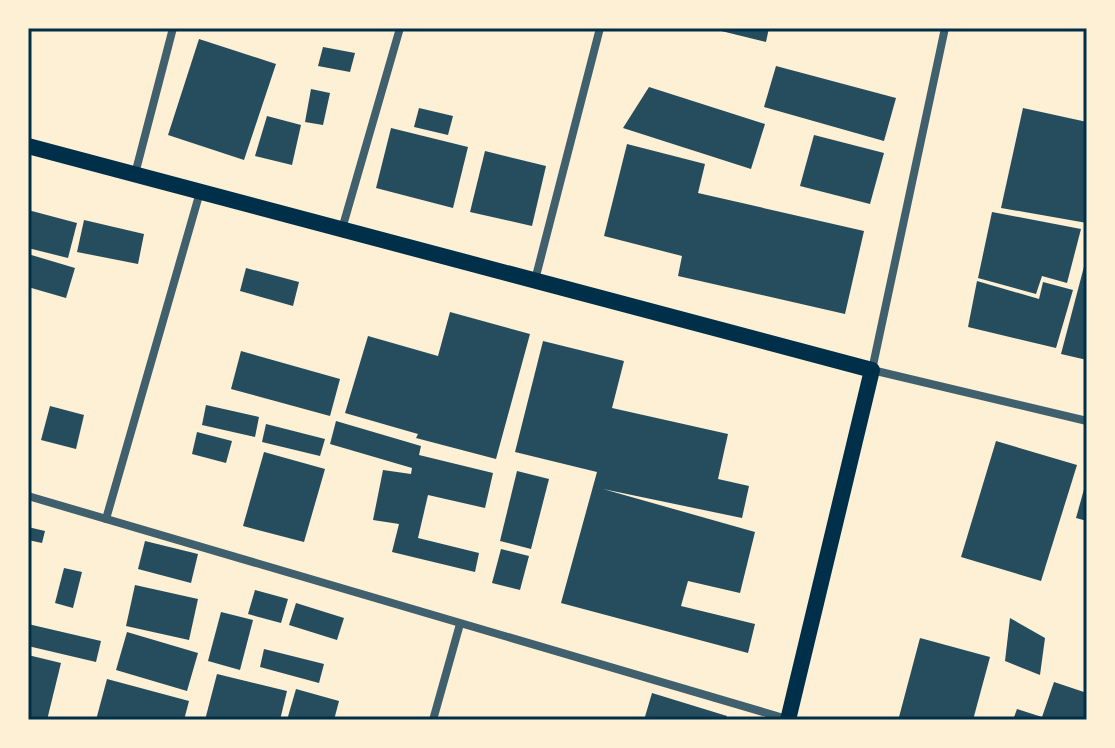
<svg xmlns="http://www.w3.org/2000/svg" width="1115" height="748" viewBox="0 0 1115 748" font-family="'Space Grotesk',sans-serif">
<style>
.building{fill:#264d5e}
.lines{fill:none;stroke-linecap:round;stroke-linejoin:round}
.minor{stroke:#3f606c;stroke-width:8}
.secondary{stroke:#003049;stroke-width:16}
.neatline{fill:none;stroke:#003049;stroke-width:3}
</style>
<rect width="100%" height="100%" fill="#fdf0d5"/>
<g class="building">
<path d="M709 28H769L766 42Z"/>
<path d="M199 39 276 64 244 160 168 135Z"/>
<path d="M323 47 355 53 350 72 318 66Z"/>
<path d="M776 66 896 98 884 141 764 107Z"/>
<path d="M649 87 765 124 751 169 623 128Z"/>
<path d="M311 89 330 93 323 125 305 122Z"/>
<path d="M419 108 453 116 448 135 414 127Z"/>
<path d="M1023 108 1087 122V223L1001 208Z"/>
<path d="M267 116 301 125 292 165 255 156Z"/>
<path d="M391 128 468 147 453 208 376 188Z"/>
<path d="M814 135 884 153 870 204 800 186Z"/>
<path d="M627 144 705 164 698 193 864 231 845 314 678 276 682 256 604 236Z"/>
<path d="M485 151 546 166 532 226 470 212Z"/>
<path d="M28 210 77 223 68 258 28 248Z"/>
<path d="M992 212 1081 229 1067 283 1042 276 1036 294 978 278Z"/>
<path d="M84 220 144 234 138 264 77 252Z"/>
<path d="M28 254 75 268 66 298 28 287Z"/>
<path d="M1086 259H1087V360L1061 354Z"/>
<path d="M246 268 299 282 293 306 240 291Z"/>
<path d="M977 281 1039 299 1043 282 1073 290 1056 348 968 327Z"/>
<path d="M450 312 530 334 496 459 416 438 418 434 345 413 368 336 438 356Z"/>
<path d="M543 341 624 361 612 408 728 434 718 479 749 486 742 518 603 489 755 532 740 593 688 581 681 606 755 624 748 653 561 603 597 472 515 452Z"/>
<path d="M241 351 340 379 330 416 231 389Z"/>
<path d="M206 405 259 417 255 437 202 425Z"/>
<path d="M50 406 84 415 76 449 41 440Z"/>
<path d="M336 421 421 446 419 455 493 473 485 508 428 495 418 538 479 553 475 572 392 552 399 524 373 520 383 470 411 474 412 468 330 444Z"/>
<path d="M266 424 325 439 320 456 262 442Z"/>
<path d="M197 432 232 441 226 463 192 454Z"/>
<path d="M996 441 1077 465 1041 581 961 557Z"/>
<path d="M264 452 325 469 304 542 243 526Z"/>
<path d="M517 471 549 479 531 549 500 541Z"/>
<path d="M1086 482H1087V521L1076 518Z"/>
<path d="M28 527 45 531 42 543 28 540Z"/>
<path d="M145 541 198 554 191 583 138 569Z"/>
<path d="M501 549 529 556 520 590 492 583Z"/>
<path d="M64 568 82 572 73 608 55 603Z"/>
<path d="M135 585 198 599 189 640 126 626Z"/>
<path d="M255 590 288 599 281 623 248 614Z"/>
<path d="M296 603 344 618 337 640 289 625Z"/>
<path d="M221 612 253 620 240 670 208 661Z"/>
<path d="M1010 618 1045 638 1040 675 1005 661Z"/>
<path d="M28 624 101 641 96 662 28 646Z"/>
<path d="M127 632 198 653 187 691 116 670Z"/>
<path d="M920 638 990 657 973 720H910L899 717Z"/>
<path d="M264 649 324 664 319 683 260 667Z"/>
<path d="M28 655 61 663 47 720H28Z"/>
<path d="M217 674 287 691 280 720H205Z"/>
<path d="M107 679 189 701 184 720H96Z"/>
<path d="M1054 682 1087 693V720H1013L1017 709 1042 717Z"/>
<path d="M296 689 339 701 334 720H287Z"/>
<path d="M652 693 727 716 726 720H644Z"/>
</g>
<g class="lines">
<g class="minor">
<path d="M945 28 872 370 1087 421"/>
<path d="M135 174 173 28"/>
<path d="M342 229 400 28"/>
<path d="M535 280 600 28"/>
<path d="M28 496 787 719"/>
<path d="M106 519 200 192"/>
<path d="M433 720 460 624"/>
</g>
<path class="secondary" d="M28 146 872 370 788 720"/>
</g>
<rect width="1115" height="748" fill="none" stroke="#fdf0d5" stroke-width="60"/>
<rect x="30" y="30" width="1055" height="688" class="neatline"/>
</svg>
